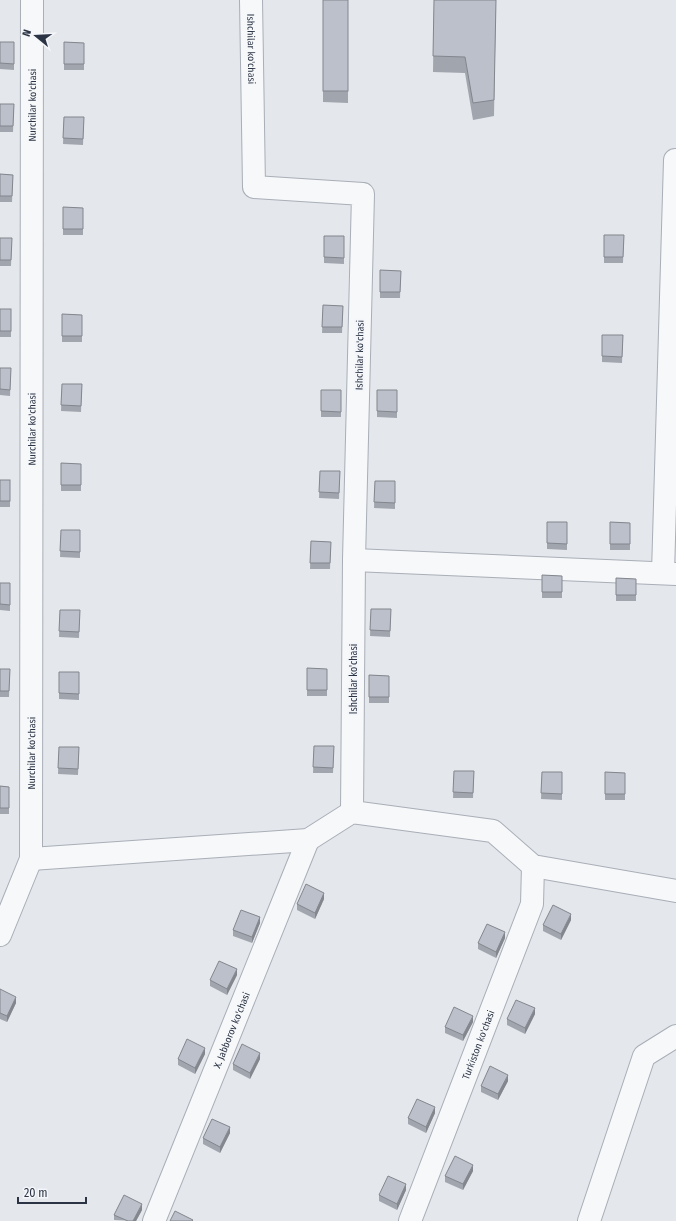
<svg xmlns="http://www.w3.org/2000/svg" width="676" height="1221" viewBox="0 0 676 1221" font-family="'Fira Sans Condensed',sans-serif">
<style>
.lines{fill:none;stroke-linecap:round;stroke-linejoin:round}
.minor-casing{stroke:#a9aeb7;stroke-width:24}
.minor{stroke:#f7f8fa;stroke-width:22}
.wall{fill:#a1a5ae}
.shaded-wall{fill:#83868d}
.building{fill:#bbc0ca;stroke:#83868d}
.labels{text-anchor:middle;stroke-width:4;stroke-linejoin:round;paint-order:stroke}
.street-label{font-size:10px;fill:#2b3445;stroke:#f4f6f9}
</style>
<rect width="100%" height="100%" fill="#e4e7ec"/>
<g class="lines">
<g class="minor-casing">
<g id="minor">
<path id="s1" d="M251 0 254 187 363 194 354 560 352 812"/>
<path d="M354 560 676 574"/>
<path d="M663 573 675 160"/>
<path d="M31 859 308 840 352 812 493 831 533 866 676 891"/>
<path id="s2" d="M0 935 31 859 32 0"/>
<path id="s3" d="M154 1221 308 840"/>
<path id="s4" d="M410 1221 532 904 533 866"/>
<path d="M589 1221 644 1056 676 1036"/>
</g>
</g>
<use href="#minor" class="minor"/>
</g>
<g class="wall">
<path d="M323 0H348V103L323 102Z"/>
<path d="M434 0H496L494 116 473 120 465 73 433 72Z"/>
<path d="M0 42H14V70L0 69Z"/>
<path d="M64 42 84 43V70H64Z"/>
<path d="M0 104H14L13 132H0Z"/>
<path d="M64 117H84L83 145 63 144Z"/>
<path d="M0 174 13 175 12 202H0Z"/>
<path d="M63 207 83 208V235H63Z"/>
<path d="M604 235H624L623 263H604Z"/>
<path d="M324 236H344V264L324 263Z"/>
<path d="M0 238H12L11 266H0Z"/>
<path d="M380 270 401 271 400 298H380Z"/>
<path d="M323 305 343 306 342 333H322Z"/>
<rect x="0" y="309" width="11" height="28"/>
<path d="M62 314 82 315V342H62Z"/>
<path d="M602 335H623L622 363 602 362Z"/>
<path d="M0 368H11L10 396 0 395Z"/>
<path d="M62 384H82L81 412 61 411Z"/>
<rect x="321" y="390" width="20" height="27"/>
<path d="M377 390H397V418L377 417Z"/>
<path d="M61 463 81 464V491H61Z"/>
<path d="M320 471H340L339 499 319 498Z"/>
<rect x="0" y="480" width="10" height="27"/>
<path d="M375 481H395V509L374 508Z"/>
<path d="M547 522H567V550L547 549Z"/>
<path d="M610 522 630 523V550H610Z"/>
<path d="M61 530H80V558L60 557Z"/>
<path d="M311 541 331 542 330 569H310Z"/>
<path d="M542 575 562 576V598H542Z"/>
<path d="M616 578 636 579V601H616Z"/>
<path d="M0 583H10V611L0 610Z"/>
<path d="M371 609H391L390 637 370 636Z"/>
<path d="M60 610H80L79 638 59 637Z"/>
<path d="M307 668 327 669V696H307Z"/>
<path d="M0 669H10L9 697H0Z"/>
<path d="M59 672H79V700L59 699Z"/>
<path d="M369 675 389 676V703H369Z"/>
<path d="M314 746H334L333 773H313Z"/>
<path d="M59 747H79L78 775 58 774Z"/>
<path d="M454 771H474L473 798H453Z"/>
<path d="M542 772H562V800L541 799Z"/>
<path d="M605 772 625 773V800H605Z"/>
<path d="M0 786 9 787V814H0Z"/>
<path d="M324 899 315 919 297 910V904Z"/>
<path d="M571 920 561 940 543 931V925Z"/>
<path d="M260 923 252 943 233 936V930Z"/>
<path d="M505 938 496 958 478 949V943Z"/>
<path d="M237 975 227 995 210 986V980Z"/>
<path d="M0 989 16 1003 7 1022 0 1019Z"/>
<path d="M535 1014 525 1034 507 1025V1019Z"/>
<path d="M473 1022 463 1041 445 1033V1027Z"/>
<path d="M205 1054 195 1074 178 1065V1059Z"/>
<path d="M260 1059 250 1079 233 1070V1064Z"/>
<path d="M508 1081 498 1100 481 1092V1086Z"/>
<path d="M435 1113 426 1133 408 1124V1118Z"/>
<path d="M230 1133 220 1153 203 1144V1138Z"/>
<path d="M473 1171 463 1190 445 1182V1176Z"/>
<path d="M406 1190 397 1210 379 1201V1195Z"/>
<path d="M142 1210 136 1221 114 1220V1215Z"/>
</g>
<g class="shaded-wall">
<path d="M324 893V899L315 919V913Z"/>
<path d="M571 914V920L561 940V934Z"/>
<path d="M260 917V923L252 943V937Z"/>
<path d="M505 932V938L496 958V952Z"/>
<path d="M237 969V975L227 995V989Z"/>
<path d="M16 997V1003L7 1022V1016Z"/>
<path d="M535 1008V1014L525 1034V1028Z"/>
<path d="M473 1016V1022L463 1041V1035Z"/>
<path d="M205 1048V1054L195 1074V1068Z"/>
<path d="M260 1053V1059L250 1079V1073Z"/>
<path d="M508 1075V1081L498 1100V1094Z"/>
<path d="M435 1107V1113L426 1133V1127Z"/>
<path d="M230 1127V1133L220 1153V1147Z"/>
<path d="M473 1165V1171L463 1190V1184Z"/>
<path d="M406 1184V1190L397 1210V1204Z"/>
<path d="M142 1204V1210L136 1221H133Z"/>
</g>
<g class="building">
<rect x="323" y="0" width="25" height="91"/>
<path d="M434 0H496L494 100 473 103 465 57 433 56Z"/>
<path d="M0 42H14V64L0 63Z"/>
<path d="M64 42 84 43V64H64Z"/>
<path d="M0 104H14L13 126H0Z"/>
<path d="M64 117H84L83 139 63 138Z"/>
<path d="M0 174 13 175 12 196H0Z"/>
<path d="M63 207 83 208V229H63Z"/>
<path d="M604 235H624L623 257H604Z"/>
<path d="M324 236H344V258L324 257Z"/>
<path d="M0 238H12L11 260H0Z"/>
<path d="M380 270 401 271 400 292H380Z"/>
<path d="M323 305 343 306 342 327H322Z"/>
<rect x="0" y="309" width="11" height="22"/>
<path d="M62 314 82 315V336H62Z"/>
<path d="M602 335H623L622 357 602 356Z"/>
<path d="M0 368H11L10 390 0 389Z"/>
<path d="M62 384H82L81 406 61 405Z"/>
<path d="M321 390H341V412L321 411Z"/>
<path d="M377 390H397V412L377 411Z"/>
<path d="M61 463 81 464V485H61Z"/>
<path d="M320 471H340L339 493 319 492Z"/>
<rect x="0" y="480" width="10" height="21"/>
<path d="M375 481H395V503L374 502Z"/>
<path d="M547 522H567V544L547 543Z"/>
<path d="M610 522 630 523V544H610Z"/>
<path d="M61 530H80V552L60 551Z"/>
<path d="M311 541 331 542 330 563H310Z"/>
<path d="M542 575 562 576V592H542Z"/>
<path d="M616 578 636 579V595H616Z"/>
<path d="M0 583H10V605L0 604Z"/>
<path d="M371 609H391L390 631 370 630Z"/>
<path d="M60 610H80L79 632 59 631Z"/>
<path d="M307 668 327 669V690H307Z"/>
<path d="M0 669H10L9 691H0Z"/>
<path d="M59 672H79V694L59 693Z"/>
<path d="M369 675 389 676V697H369Z"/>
<path d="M314 746H334L333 768 313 767Z"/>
<path d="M59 747H79L78 769 58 768Z"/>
<path d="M454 771H474L473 793 453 792Z"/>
<path d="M542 772H562V794L541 793Z"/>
<path d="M605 772 625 773V794H605Z"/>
<path d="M0 786 9 787V808H0Z"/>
<path d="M306 884 324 893 315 913 297 904Z"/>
<path d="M553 905 571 914 561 934 543 925Z"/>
<path d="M241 910 260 917 252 937 233 930Z"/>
<path d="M487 924 505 932 496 952 478 943Z"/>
<path d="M219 961 237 969 227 989 210 980Z"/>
<path d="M0 989 16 997 7 1016 0 1013Z"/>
<path d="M516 1000 535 1008 525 1028 507 1019Z"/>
<path d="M454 1007 473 1016 463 1035 445 1027Z"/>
<path d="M187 1039 205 1048 195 1068 178 1059Z"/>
<path d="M242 1044 260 1053 250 1073 233 1064Z"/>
<path d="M490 1066 508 1075 498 1094 481 1086Z"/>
<path d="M417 1099 435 1107 426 1127 408 1118Z"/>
<path d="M212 1119 230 1127 220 1147 203 1138Z"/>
<path d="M455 1156 473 1165 463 1184 445 1176Z"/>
<path d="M388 1176 406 1184 397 1204 379 1195Z"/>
<path d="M124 1195 142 1204 133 1221H128L114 1215Z"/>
<path d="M175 1211 193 1220 192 1221H170Z"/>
</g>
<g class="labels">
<g class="street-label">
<text dy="4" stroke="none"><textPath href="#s1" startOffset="49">Ishchilar ko'chasi</textPath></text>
<text dy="4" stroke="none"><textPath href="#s2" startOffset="836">Nurchilar ko'chasi</textPath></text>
<text transform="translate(359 355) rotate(-89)" y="4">Ishchilar ko'chasi</text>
<text dy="4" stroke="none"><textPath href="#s2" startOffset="512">Nurchilar ko'chasi</textPath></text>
<text transform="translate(353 679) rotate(-90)" y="4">Ishchilar ko'chasi</text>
<text dy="4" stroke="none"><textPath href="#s2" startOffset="188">Nurchilar ko'chasi</textPath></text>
<text dy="4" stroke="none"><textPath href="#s3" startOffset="206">X. Jabborov ko'chasi</textPath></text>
<text dy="4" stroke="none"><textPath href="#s4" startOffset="189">Turkiston ko'chasi</textPath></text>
</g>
</g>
<g transform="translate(36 36) rotate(288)" stroke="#f4f6f9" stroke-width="3" paint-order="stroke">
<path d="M0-3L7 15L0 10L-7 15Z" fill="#2b3445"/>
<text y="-6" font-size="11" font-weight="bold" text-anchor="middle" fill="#2b3445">N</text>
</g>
<path d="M18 1197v6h68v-6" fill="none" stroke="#2b3445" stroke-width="2"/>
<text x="24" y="1197" font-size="12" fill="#2b3445" stroke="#f4f6f9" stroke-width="3" paint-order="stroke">20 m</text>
</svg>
